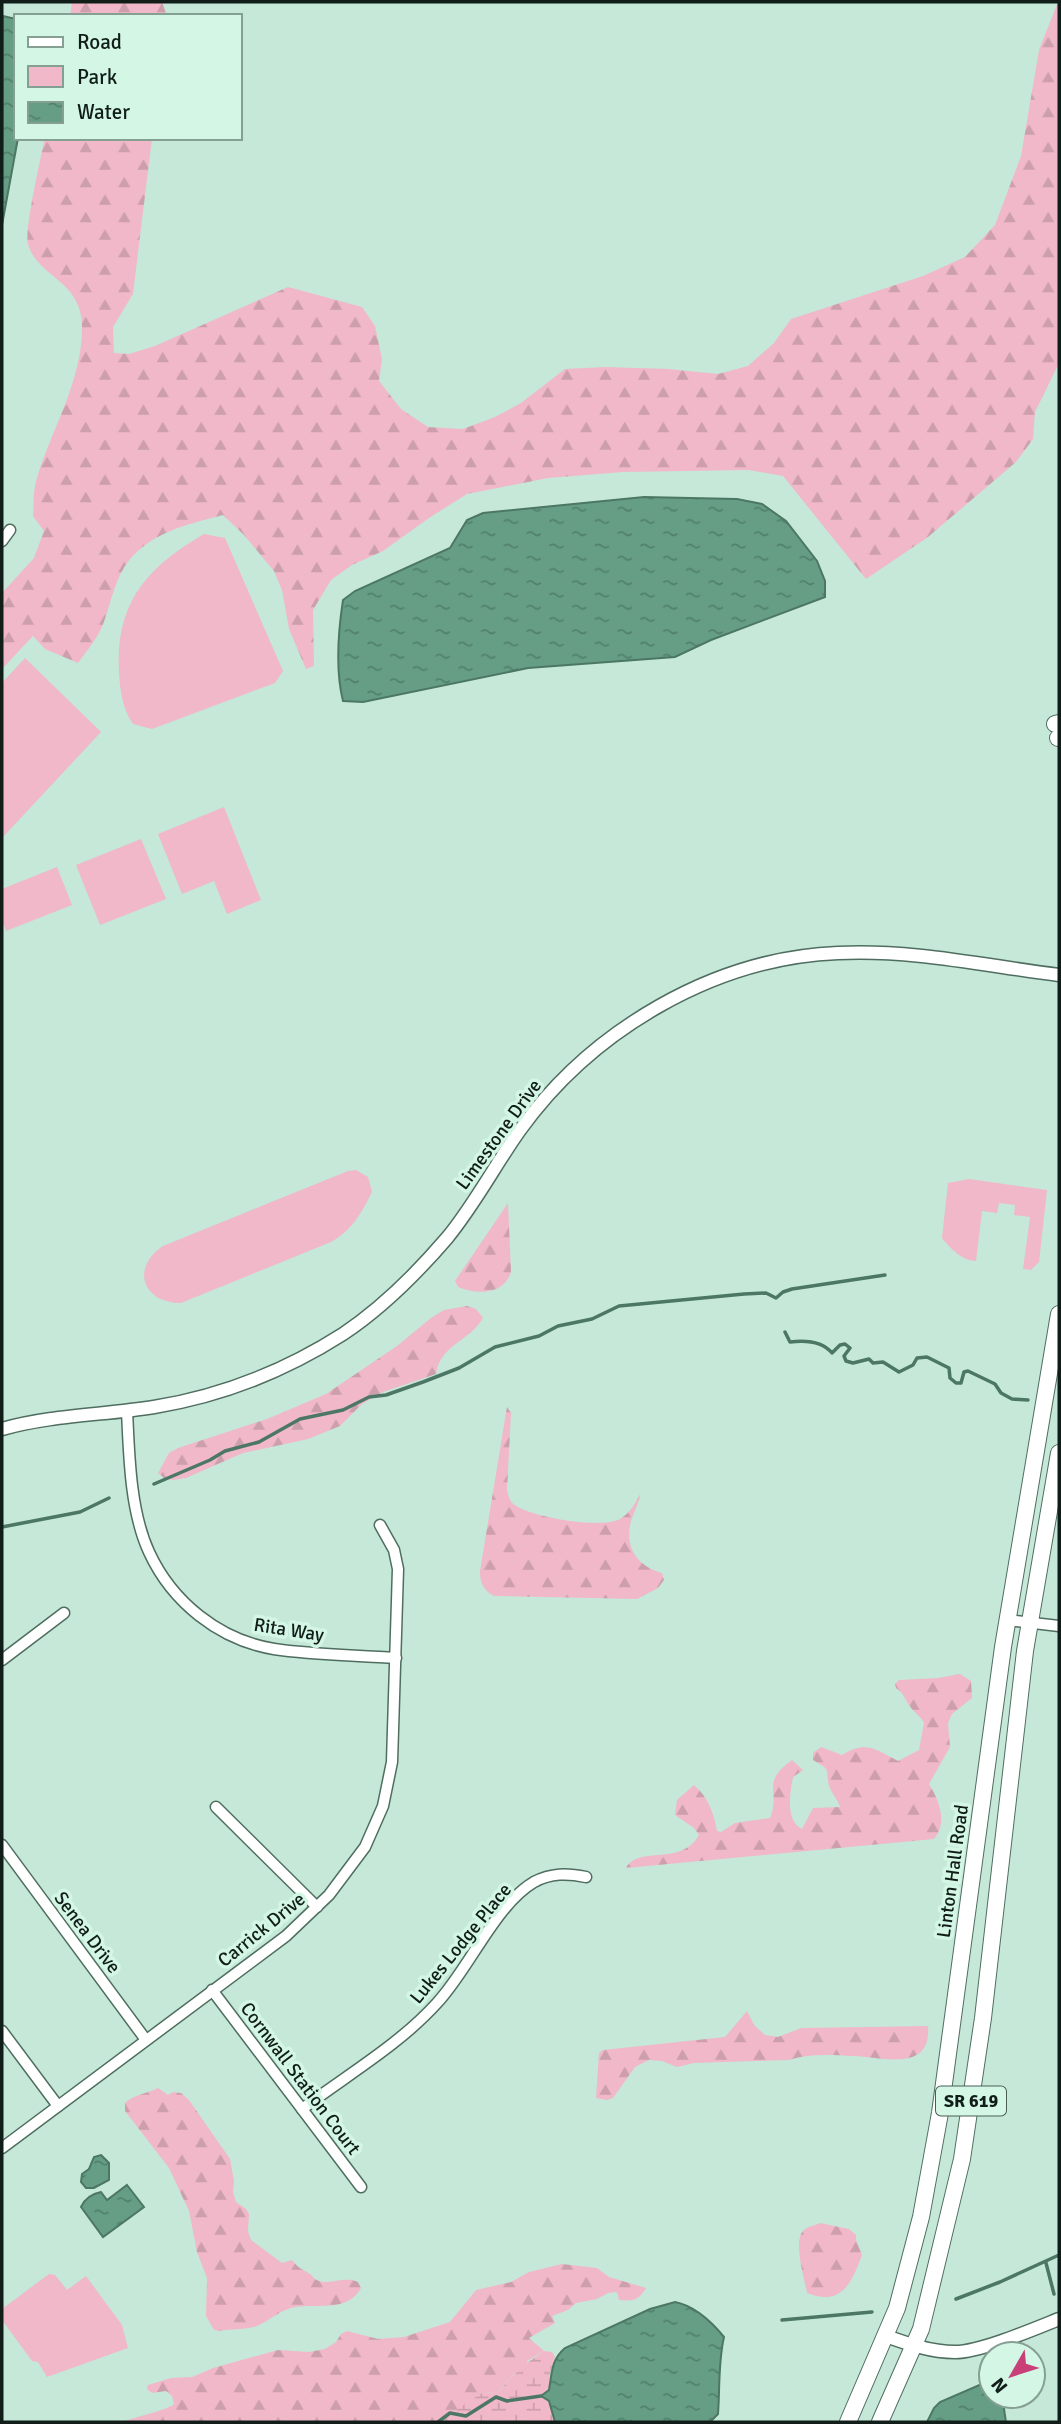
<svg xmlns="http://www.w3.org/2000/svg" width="1061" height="2424" viewBox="0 0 1061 2424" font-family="Signika,sans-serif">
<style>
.green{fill:#f0b8c9}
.forest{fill:url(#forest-firs)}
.wetland{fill:url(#wetland-marsh)}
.water{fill:url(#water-ripples);stroke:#4c7764;stroke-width:2}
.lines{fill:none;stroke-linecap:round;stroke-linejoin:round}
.stream{stroke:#4c7764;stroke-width:3.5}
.minor-casing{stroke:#4f6e60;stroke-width:13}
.tertiary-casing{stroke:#4f6e60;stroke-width:15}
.primary-casing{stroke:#4f6e60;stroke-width:18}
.minor{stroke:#fff;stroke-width:10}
.tertiary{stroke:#fff;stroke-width:12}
.primary{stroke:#fff;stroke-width:16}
.labels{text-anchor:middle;stroke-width:7;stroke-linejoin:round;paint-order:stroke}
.shield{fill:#d3f6e5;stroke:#4b5e56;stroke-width:2}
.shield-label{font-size:18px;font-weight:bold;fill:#111d18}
.street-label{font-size:19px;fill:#111d18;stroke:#d3f6e5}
</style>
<defs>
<pattern id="forest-firs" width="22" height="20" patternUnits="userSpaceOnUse" patternTransform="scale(1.75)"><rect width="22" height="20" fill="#f0b8c9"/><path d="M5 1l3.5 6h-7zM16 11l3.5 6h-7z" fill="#cd9eac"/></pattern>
<pattern id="wetland-marsh" width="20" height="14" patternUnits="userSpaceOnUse" patternTransform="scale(1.75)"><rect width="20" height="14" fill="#f0b8c9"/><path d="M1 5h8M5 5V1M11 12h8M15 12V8" fill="none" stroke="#cd9eac"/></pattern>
<pattern id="water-ripples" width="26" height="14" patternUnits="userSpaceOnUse" patternTransform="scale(1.75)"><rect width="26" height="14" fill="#659e85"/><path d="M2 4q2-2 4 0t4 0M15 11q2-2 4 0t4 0" fill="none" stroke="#52806c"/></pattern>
</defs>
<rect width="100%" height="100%" fill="#c6e8d8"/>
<g class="green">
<path d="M204 534 225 538 283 671 275 683 152 729 133 724C122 708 120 690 119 672 115 603 147 567 204 534Z"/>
<path d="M25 658 101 732 2 838V683Z"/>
<path d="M224 807 261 900 227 914 214 881 182 894 158 834Z"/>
<path d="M141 839 166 899 100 925 76 865Z"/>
<path d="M57 867 72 905 6 931 2 920V889Z"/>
<path d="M356 1170 368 1177 372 1192C361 1214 352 1230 331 1242L181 1303C143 1303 130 1268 163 1246L348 1171Z"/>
<path d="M969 1179 1047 1190 1039 1262 1031 1270 1023 1269 1030 1217 1014 1215 1015 1205 999 1203 997 1213 982 1211 976 1261C962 1261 950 1248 942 1238L948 1183Z"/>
<path d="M49 2274 55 2275 67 2290 86 2276 122 2325 128 2348 47 2377 38 2362 32 2361 2 2320V2309Z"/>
</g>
<g class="forest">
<path d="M72 2H162L167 16H70Z"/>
<path d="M1058 2 1059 363 1035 412 1033 439 1016 462 928 537 866 579 783 476 749 470 623 472 548 478 467 494 429 518 383 551 352 565 331 580 313 610 314 666 306 669 289 629 282 590 274 571 244 535 223 515C188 524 147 533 125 566 113 585 110 607 102 627 96 640 86 652 78 663L45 649 33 636 2 669V593L34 558 44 531 33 516C34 504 33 490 37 478 52 428 83 380 82 325 81 280 37 277 28 244 24 231 41 156 45 138H152L133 294 113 327 114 353 129 354 155 346 288 287 362 307 375 326 382 359 379 381 401 409 428 427 463 429 495 417 521 403 565 369 605 367 668 369 718 374 748 366 774 343 791 319 923 276 965 257 995 225 1021 156 1039 50Z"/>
<path d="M508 1203 511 1272C504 1295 477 1295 458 1287L455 1281Z"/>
<path d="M467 1306 476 1309 483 1318C470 1341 440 1345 436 1374L383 1392 362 1404 340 1426 308 1439 243 1453 186 1478 173 1480 164 1478 158 1473 169 1453 178 1448 267 1419 326 1394 397 1346 431 1318 444 1310Z"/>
<path d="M507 1407 511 1413 507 1490C509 1498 510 1503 518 1507 538 1518 600 1529 620 1519 630 1513 635 1504 640 1494 639 1504 634 1511 631 1521 624 1547 637 1566 662 1573L664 1580 658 1588 637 1599 494 1596C483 1590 480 1583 480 1571Z"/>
<path d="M960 1674 971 1681 972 1698 952 1714 948 1723 950 1747 929 1784C939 1800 948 1823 934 1839L626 1868C638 1845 681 1867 699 1835L694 1828 675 1815 677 1800 694 1785C708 1797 714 1813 717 1831L721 1832 735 1823 770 1818C781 1791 760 1783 792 1760L803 1770 793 1777C790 1792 785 1821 802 1829L813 1808 840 1807C838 1800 831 1792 829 1786 825 1767 832 1771 813 1760V1753L821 1747 842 1755C865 1740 876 1749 898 1761L919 1750 924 1723C920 1716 916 1714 912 1709 905 1701 905 1694 896 1688L895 1684 899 1680 938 1678Z"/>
<path d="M747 2011 754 2025 765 2035 778 2037 801 2028 928 2026C932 2073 882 2057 853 2056 831 2055 810 2053 789 2060L694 2063 677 2067 662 2061 649 2060 635 2067 613 2098 607 2100 596 2098 599 2053 603 2050 725 2037Z"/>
<path d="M158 2088 168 2095 173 2092 181 2093 189 2100 230 2159 234 2181 233 2192 236 2202 246 2209 249 2214 248 2231 251 2240 282 2263 292 2260C298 2268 302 2269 310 2274 315 2278 312 2278 319 2281 331 2285 345 2276 358 2282L361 2288C347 2314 314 2302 291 2308 278 2312 268 2321 257 2326 246 2330 230 2329 219 2331L214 2330 206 2316 207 2278 197 2252 189 2211 169 2168 125 2111V2103C134 2094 147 2094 158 2088Z"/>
<path d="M820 2223 849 2229 856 2235V2240L862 2255C852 2283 841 2307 807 2293 805 2280 792 2240 804 2230 807 2226 815 2226 820 2223Z"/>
<path d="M562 2264 597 2268 609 2277 646 2288C638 2301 633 2301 619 2300L617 2292 608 2293 597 2299 576 2303 568 2310 552 2316 555 2323 529 2338 544 2351 527 2361V2370L514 2374 498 2392 482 2393 458 2411 447 2414 438 2422H123C134 2417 168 2410 174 2404L172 2396 166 2391 152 2393 147 2389 148 2385 171 2378 192 2377 213 2368 278 2350 309 2352 325 2349 336 2342 341 2334 347 2331 378 2339 404 2337 450 2322 476 2290 511 2282 529 2272Z"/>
</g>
<path class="wetland" d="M544 2351 552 2352 555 2357 550 2373 549 2390 543 2393V2398L551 2403 555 2422H438L482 2393 498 2392C507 2384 514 2370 526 2369L524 2365Z"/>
<g class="water">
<path d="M3 16 16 19V138H18L2 225Z"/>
<path d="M644 497 737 499 762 504 786 521 817 561 825 581V597L711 640 675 657 528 668 363 702 343 701C335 669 338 633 343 600L355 591 450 548 467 520 483 513Z"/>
<path d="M101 2155 109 2163V2180L94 2188H86L81 2182 82 2174 89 2169 94 2157Z"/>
<path d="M127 2185 144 2207 103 2237 81 2207C85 2198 91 2194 101 2192L107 2200Z"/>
<path d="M675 2302C695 2306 711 2321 724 2337 718 2363 720 2388 718 2414L710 2422H555L549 2401 541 2396 549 2390C552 2373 551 2360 565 2348L650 2309Z"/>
<path d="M984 2383H991V2396H1002L1006 2422H927L934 2408 940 2402Z"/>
</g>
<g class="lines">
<g class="stream">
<path d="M785 1332 790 1342C806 1340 822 1341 832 1353L840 1345 845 1344 850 1348 844 1356 846 1361 853 1363 869 1359 873 1363 883 1362 899 1372 913 1365 917 1358 927 1357 949 1368 950 1378 956 1383H961L964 1372 968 1371 995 1384 1001 1393 1012 1399 1028 1400"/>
<path d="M154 1484 210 1460 225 1451 259 1442 300 1419 343 1410 369 1397 386 1395 423 1382 459 1368 495 1347 539 1336 558 1326 592 1319 619 1306 744 1294 766 1293 776 1298 783 1292 792 1289 885 1275"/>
<path d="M2 1527 80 1512 109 1498"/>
<path d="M1046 2263 1054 2294"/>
<path d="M956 2299 1000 2282 1059 2255"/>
<path d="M782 2320 872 2312"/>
<path d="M438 2422 450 2413 466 2416 496 2397 507 2401 541 2396"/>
</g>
<g class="minor-casing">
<g id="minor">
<path d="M2 541 10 530"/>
<path d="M127 1410C129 1454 130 1511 149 1552 172 1602 219 1640 274 1649 314 1655 356 1655 396 1658"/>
<path d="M1007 1620 1059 1626"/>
<path d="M2 1660 64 1613"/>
<path d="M216 1807 317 1907"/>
<path d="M2 1845 146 2040"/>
<path d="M212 1990 361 2187"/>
<path d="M2 2031 58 2106"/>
<path d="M302 2109C347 2075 399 2045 437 2003 469 1969 495 1905 534 1882 551 1873 567 1873 586 1877"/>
<path d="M2 2148 286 1936 329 1895 365 1847 383 1806 392 1762 398 1569 394 1550 380 1525"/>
</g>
</g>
<g class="tertiary-casing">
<g id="tertiary">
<path d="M2 1429C51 1415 104 1415 154 1407 222 1396 285 1371 343 1334 382 1308 417 1273 447 1238 475 1204 495 1165 520 1130 592 1030 714 958 838 953 911 949 987 966 1059 975"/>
<path d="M886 2336C908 2344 931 2352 955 2352 980 2352 1034 2329 1059 2319"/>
</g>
</g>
<g class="primary-casing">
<g id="primary">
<path d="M1055 724 1059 723"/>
<path d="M1058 738H1059"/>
<path d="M848 2422 897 2308 921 2217 940 2113 1003 1647 1059 1314"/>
<path d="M880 2422 921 2329 962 2159 983 2018 1025 1651 1059 1453"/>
</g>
</g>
<use href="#minor" class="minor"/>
<use href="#tertiary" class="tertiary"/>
<use href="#primary" class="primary"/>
</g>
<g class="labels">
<rect class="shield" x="936" y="2086.5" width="70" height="29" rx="5"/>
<g class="shield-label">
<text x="971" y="2107">SR 619</text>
</g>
<g class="street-label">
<text transform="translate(498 1134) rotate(-54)" y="7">Limestone Drive</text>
<text transform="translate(289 1629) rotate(9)" y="7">Rita Way</text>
<text transform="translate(952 1871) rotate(-82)" y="7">Linton Hall Road</text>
<text transform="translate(261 1929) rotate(-39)" y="7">Carrick Drive</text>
<text transform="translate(88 1932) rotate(53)" y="7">Senea Drive</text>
<text transform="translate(460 1943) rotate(-51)" y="7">Lukes Lodge Place</text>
<text transform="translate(301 2078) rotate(53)" y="7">Cornwall Station Court</text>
</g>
</g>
<rect width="1061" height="2424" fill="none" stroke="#111d18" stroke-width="7"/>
<rect x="14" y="14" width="228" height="126" fill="#d3f6e5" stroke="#859f93" stroke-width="2"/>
<rect x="28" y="37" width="35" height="10" fill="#ffffff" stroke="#859f93" stroke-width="2"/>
<text x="77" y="49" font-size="21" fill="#111d18">Road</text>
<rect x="28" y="66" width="35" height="21" fill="#f0b8c9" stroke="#859f93" stroke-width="2"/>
<text x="77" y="84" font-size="21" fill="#111d18">Park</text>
<rect x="28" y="102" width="35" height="21" fill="url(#water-ripples)" stroke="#859f93" stroke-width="2"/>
<text x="77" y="119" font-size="21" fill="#111d18">Water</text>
<g transform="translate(1012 2375) rotate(231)"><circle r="33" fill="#d3f6e5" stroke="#859f93" stroke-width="2"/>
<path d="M0-5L12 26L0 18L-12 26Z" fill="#c93f78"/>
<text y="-10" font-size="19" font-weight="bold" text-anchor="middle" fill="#111d18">N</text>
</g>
</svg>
